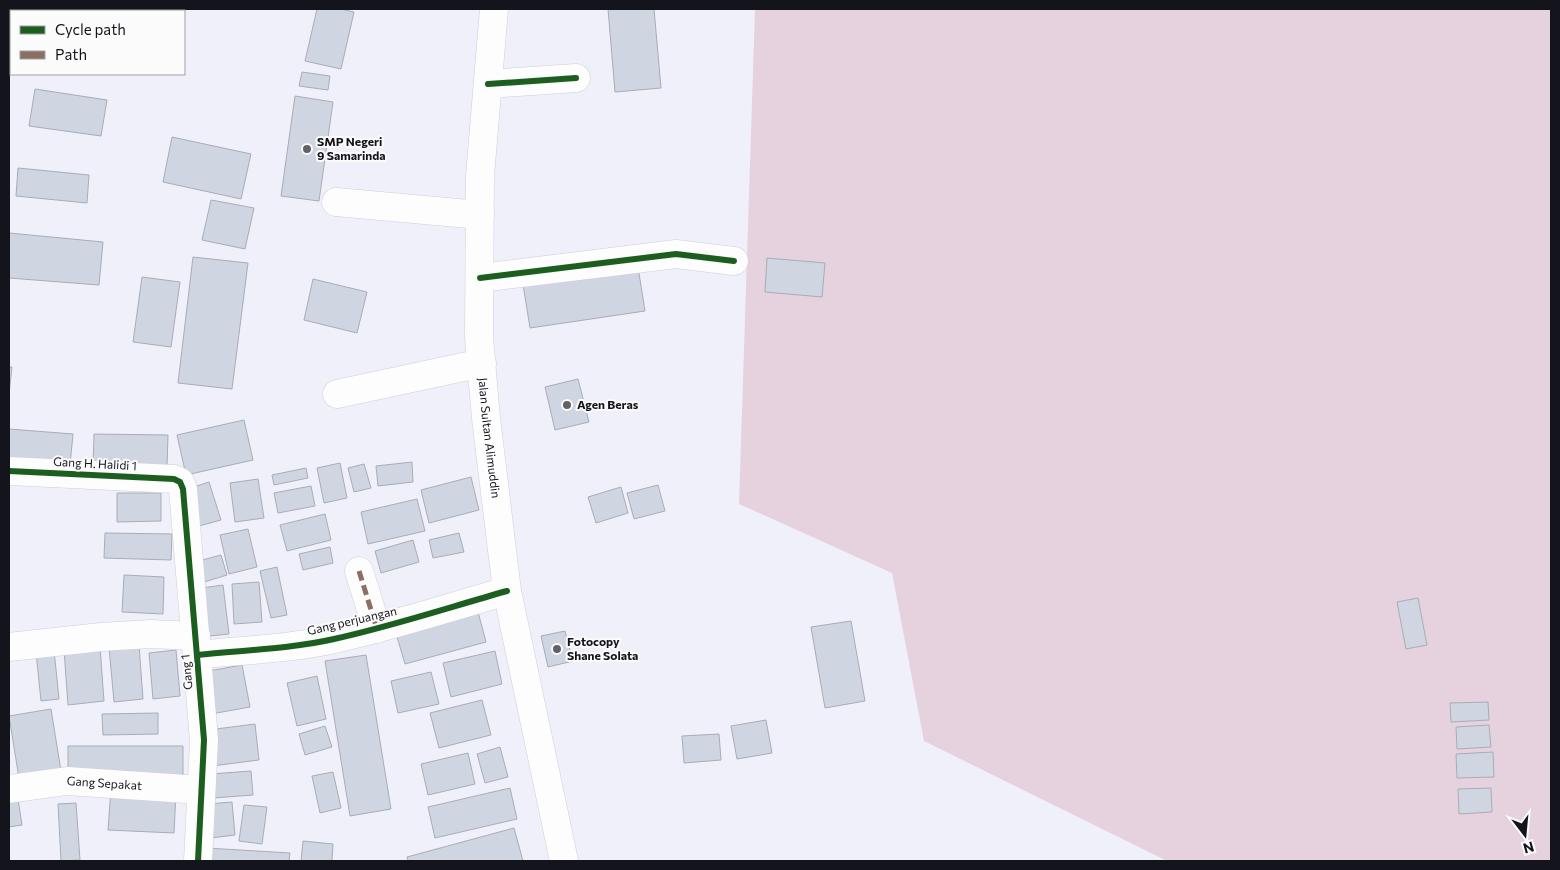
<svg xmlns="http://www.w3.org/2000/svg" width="1560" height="870" viewBox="0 0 1560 870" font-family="Commissioner,sans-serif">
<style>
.green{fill:#e6d2de}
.building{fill:#cfd6e2;stroke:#a9acb5}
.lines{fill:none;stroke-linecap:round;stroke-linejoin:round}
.minor-casing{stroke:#ceced8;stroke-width:29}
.secondary-casing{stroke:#ceced8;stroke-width:29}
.minor{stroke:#fdfdfe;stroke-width:28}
.secondary{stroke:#fdfdfe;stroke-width:28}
.quiet{stroke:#8d6e63;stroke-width:5;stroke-dasharray:10 5;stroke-linecap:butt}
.cycleway-casing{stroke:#fbfbfb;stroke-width:9}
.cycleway{stroke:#1b5e20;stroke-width:6}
.poi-dot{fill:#61616a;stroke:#fbfbfb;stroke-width:2}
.labels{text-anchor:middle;stroke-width:4;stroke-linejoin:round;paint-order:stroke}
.poi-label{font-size:12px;font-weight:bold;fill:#14141c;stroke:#fbfbfb;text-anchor:start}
.street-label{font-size:12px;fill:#14141c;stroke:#fbfbfb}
</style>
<rect width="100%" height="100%" fill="#f0f0fb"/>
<path class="green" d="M755 9H1551V861H1167L924 741 892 573 739 504Z"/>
<g class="building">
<path d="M317 9H341L354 12 341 69 305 61Z"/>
<path d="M608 9H654L661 88 615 92Z"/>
<path d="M302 72 330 76 328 90 299 86Z"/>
<path d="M35 89 107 100 101 136 29 126Z"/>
<path d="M295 96 333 102 319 201 281 196Z"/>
<path d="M172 137 251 154 241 199 163 182Z"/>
<path d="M18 168 89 175 87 203 16 196Z"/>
<path d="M211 200 254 208 245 249 202 240Z"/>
<path d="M9 233 103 242 99 285 9 278Z"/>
<path d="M193 257 248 263 232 389 178 383Z"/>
<path d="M767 258 825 263 822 297 765 292Z"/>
<path d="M638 267 645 311 530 328 523 284Z"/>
<path d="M142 277 180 282 171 347 133 342Z"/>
<path d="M313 279 367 292 357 333 304 320Z"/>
<path d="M9 367H12L9 394Z"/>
<path d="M578 379 589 422 555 430 545 387Z"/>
<path d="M244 420 253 460 186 475 177 435Z"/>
<path d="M9 429 73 434 70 465 9 459Z"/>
<path d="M94 434 168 435 167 468 93 466Z"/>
<path d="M412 462 413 482 378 486 376 466Z"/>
<path d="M340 463 347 498 324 503 317 468Z"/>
<path d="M364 464 371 488 354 492 348 468Z"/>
<path d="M306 468 308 478 274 485 272 475Z"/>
<path d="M471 477 479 510 429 523 421 490Z"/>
<path d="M258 479 264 518 235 522 230 483Z"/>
<path d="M209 482 221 520 199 526 188 489Z"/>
<path d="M658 485 665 511 634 519 627 493Z"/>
<path d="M311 486 315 506 278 513 274 493Z"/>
<path d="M621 487 628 513 596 523 588 497Z"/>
<path d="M117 493H161V521L117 522Z"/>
<path d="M417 499 425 531 368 544 361 512Z"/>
<path d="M325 514 331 540 287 551 280 525Z"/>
<path d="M248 529 257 567 229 574 220 535Z"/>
<path d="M105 533 172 534 171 560 104 558Z"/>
<path d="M459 533 464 552 433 558 429 540Z"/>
<path d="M413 540 419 562 381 573 375 551Z"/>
<path d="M330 547 333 563 303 570 299 554Z"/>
<path d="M221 555 227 575 201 583 195 562Z"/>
<path d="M277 567 287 615 271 618 260 571Z"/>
<path d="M124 575 164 577 163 614 122 612Z"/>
<path d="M259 582 262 622 234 624 232 584Z"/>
<path d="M223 585 229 634 200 637 194 589Z"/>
<path d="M1418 598 1427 645 1406 649 1397 602Z"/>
<path d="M477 608 486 642 405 664 395 630Z"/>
<path d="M851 621 865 701 825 708 811 627Z"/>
<path d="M565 631 573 661 548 667 541 636Z"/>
<path d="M139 645 143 699 114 702 109 647Z"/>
<path d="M100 647 104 701 68 705 64 650Z"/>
<path d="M54 650 59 699 41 701 36 652Z"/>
<path d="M176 650 180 696 153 699 149 653Z"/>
<path d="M495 651 502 684 451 697 443 663Z"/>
<path d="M366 655 391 809 350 816 325 661Z"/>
<path d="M242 665 250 707 211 714 203 672Z"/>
<path d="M431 672 439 704 398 713 391 681Z"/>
<path d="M317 676 326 719 297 726 287 683Z"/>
<path d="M482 700 491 735 439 748 430 713Z"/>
<path d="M1488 702 1489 720 1451 722 1450 703Z"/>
<path d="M51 709 61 771 19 778 9 716Z"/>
<path d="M158 713V734L103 735 102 714Z"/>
<path d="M766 720 772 753 737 759 731 726Z"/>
<path d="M255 724 259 760 212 766 208 730Z"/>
<path d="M1489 725 1491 747 1457 749 1456 727Z"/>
<path d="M325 726 332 747 305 755 299 734Z"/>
<path d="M719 734 721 760 684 763 682 736Z"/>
<path d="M68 746H183V778L68 779Z"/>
<path d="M500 747 508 777 485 783 477 754Z"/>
<path d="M1493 752 1494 777 1457 778 1456 754Z"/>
<path d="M468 753 475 784 428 795 421 764Z"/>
<path d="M251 771 253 795 213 798 211 774Z"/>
<path d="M333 772 341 808 320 813 312 776Z"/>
<path d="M510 788 517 819 435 838 428 807Z"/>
<path d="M1491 788 1492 812 1459 814 1458 789Z"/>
<path d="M111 789 176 792 174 833 108 830Z"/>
<path d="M18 799 22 825 9 827V801Z"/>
<path d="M232 802 235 835 211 838 208 804Z"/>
<path d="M76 803 80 860 61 861 58 804Z"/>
<path d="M244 805 267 807 262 844 239 841Z"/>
<path d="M514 828 523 861H408L407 857Z"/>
<path d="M303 841 333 844 332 861H301Z"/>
<path d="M207 848 290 853 289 861H206Z"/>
</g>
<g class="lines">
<g class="minor-casing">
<g id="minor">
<path d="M488 84 576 78"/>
<path d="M336 202 480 215"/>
<path d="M480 278 676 254 734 261"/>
<path d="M337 394 482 363"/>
<path d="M9 471 174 479 180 482 183 489 204 740 198 861"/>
<path d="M359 571 377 629"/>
<path d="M9 647 101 637 150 634 196 636"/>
<path d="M197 655C243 650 290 649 334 639 393 626 450 607 507 591"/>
<path id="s1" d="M9 789 67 781 201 790"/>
</g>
</g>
<g class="secondary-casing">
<g id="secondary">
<path id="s2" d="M494 9 480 176 479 338 486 418 507 591 564 861"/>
</g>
</g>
<use href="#minor" class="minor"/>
<use href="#secondary" class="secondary"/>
<path class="quiet" d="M359 571 377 629"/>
<g class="cycleway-casing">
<g id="cycleway">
<path d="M488 84 576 78"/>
<path d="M480 278 676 254 734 261"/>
<path d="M9 471 174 479 180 482 183 489 204 740 198 861"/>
<path d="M197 655C243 650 290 649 334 639 393 626 450 607 507 591"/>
</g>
</g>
<use href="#cycleway" class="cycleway"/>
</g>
<g class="poi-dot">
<circle cx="307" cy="149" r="5"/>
<circle cx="567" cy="405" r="5"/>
<circle cx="557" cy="649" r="5"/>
</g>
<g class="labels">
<g class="poi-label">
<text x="317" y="146">SMP Negeri<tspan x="317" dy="14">9 Samarinda</tspan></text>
<text x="577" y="409">Agen Beras</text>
<text x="567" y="646">Fotocopy<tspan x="567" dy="14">Shane Solata</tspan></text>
</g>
<g class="street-label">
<text dy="4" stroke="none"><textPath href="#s2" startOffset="430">Jalan Sultan Alimuddin</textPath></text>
<text transform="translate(95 464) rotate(3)" y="4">Gang H. Halidi 1</text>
<text transform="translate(352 621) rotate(-13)" y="4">Gang perjuangan</text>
<text transform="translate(187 672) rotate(-95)" y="4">Gang 1</text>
<text dy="4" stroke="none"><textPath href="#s1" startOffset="96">Gang Sepakat</textPath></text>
</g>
</g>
<rect width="1560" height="870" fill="none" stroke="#14141c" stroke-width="20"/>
<rect x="10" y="10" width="175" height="65" fill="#fbfbfb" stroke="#9f9fa2"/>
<rect x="20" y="26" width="25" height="8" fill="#1b5e20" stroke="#9f9fa2"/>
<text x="55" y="35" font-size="15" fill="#14141c">Cycle path</text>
<rect x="20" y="51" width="25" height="8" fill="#8d6e63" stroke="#9f9fa2"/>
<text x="55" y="60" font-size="15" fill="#14141c">Path</text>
<g transform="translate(1525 835) rotate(164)" stroke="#fbfbfb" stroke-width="4" paint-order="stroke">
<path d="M0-4L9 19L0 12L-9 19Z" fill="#14141c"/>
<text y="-8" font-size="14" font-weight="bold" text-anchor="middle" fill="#14141c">N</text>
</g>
</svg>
